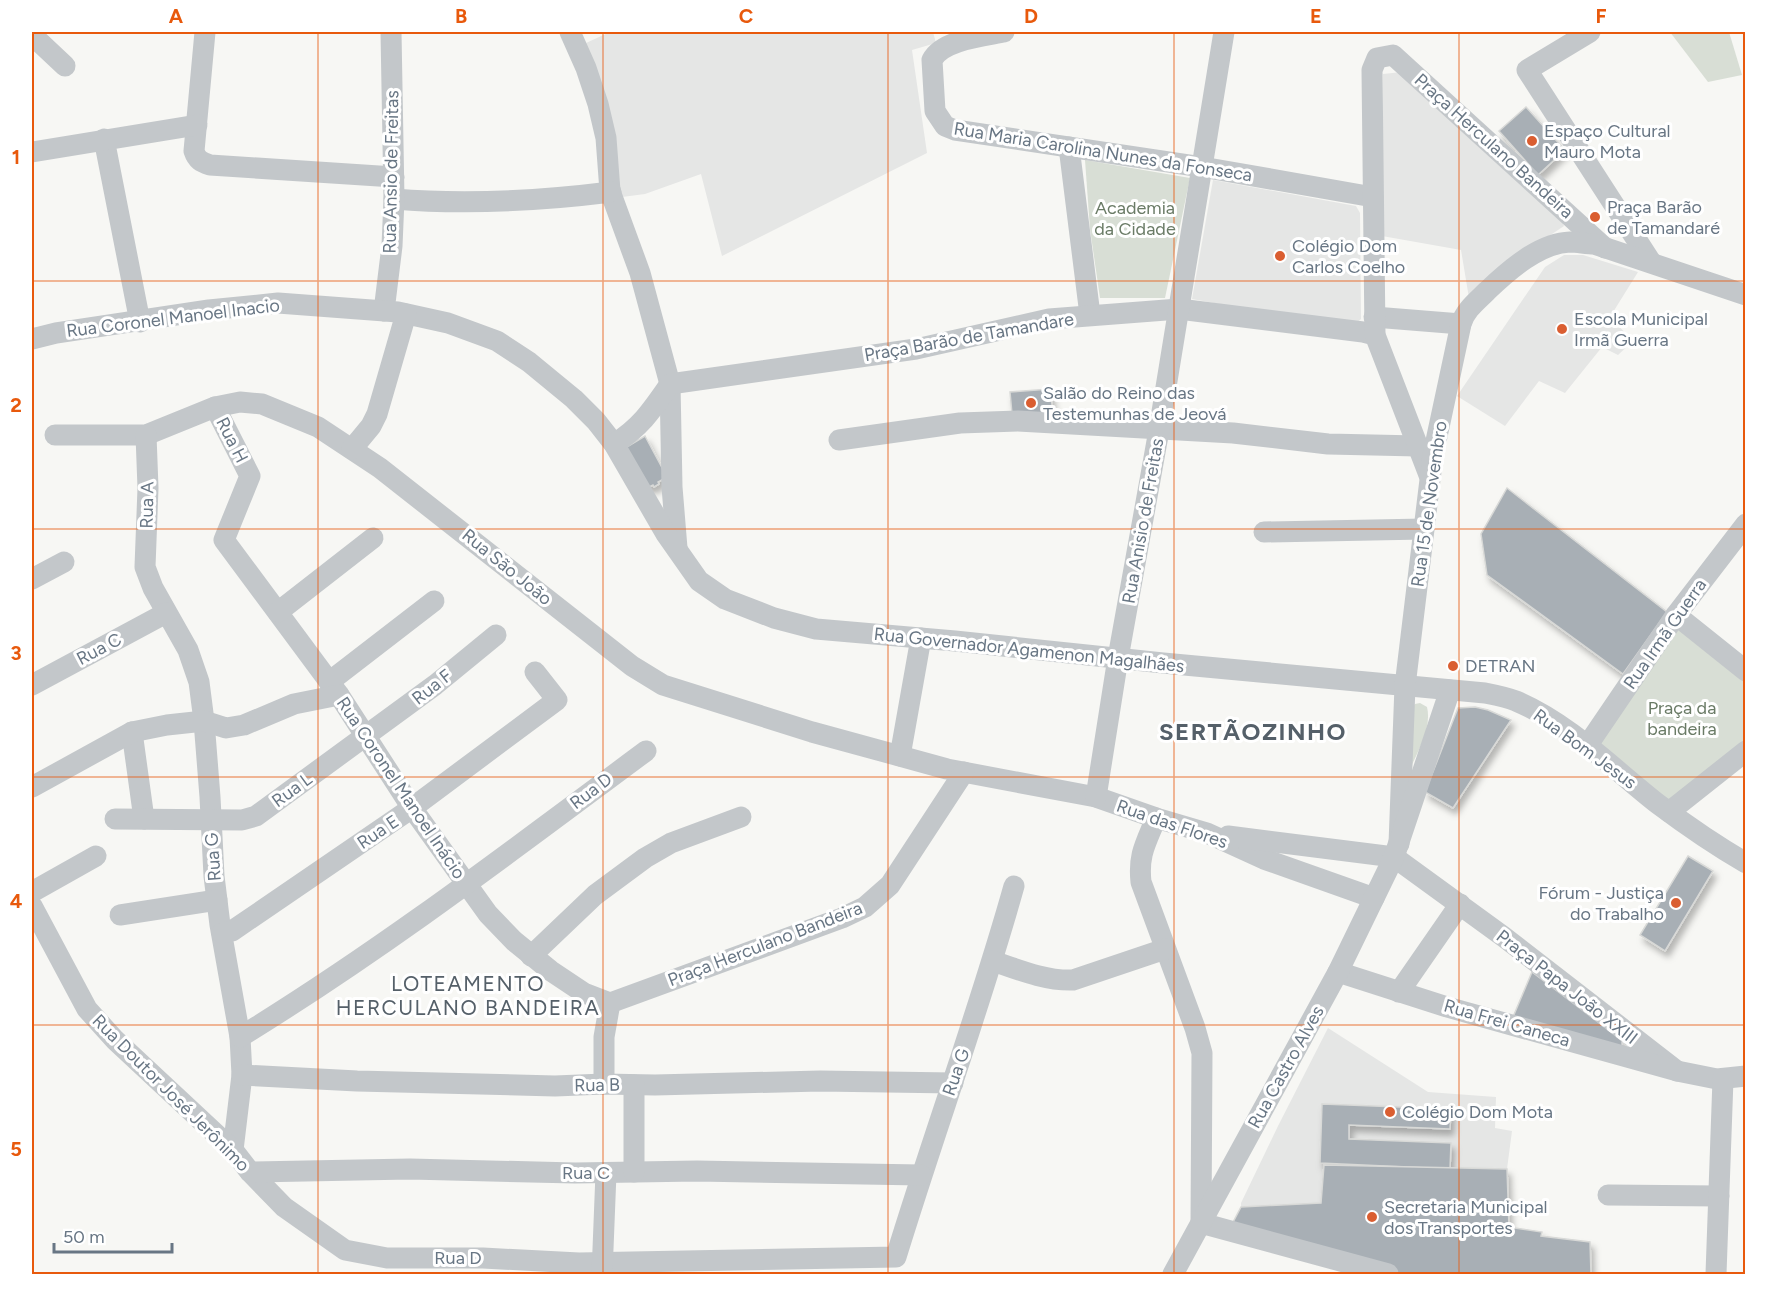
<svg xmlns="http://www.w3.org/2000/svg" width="1777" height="1306" viewBox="0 0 1777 1306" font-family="Figtree,sans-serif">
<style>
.built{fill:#e5e6e5}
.green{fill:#d8ded5}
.building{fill:#a8afb5;stroke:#d8d9d7;stroke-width:1.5;filter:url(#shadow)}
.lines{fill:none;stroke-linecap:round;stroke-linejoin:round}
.minor{stroke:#c3c7ca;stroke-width:21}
.grid{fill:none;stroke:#e8590c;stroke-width:1.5;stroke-opacity:0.55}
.poi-dot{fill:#da5e31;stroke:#fff;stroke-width:2}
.labels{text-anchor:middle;stroke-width:6;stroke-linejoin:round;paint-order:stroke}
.poi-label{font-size:18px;fill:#687684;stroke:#fff;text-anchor:start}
.street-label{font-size:18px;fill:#687684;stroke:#fff}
.park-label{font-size:18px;fill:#6a7b66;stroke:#fff}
.quarter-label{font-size:21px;letter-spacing:1.5px;fill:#556069;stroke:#fff}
.district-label{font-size:24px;font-weight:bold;letter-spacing:1.5px;fill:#556069;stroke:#fff}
.neatline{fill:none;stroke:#e8590c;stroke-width:2}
.grid-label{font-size:20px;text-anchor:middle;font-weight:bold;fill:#e8590c}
</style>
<defs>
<filter id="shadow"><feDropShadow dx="3.5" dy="6" stdDeviation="3" flood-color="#0004"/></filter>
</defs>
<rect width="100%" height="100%" fill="#f7f7f4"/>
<g class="built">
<path d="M610 32H933L936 43 912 50 927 153 722 256 701 174 645 194 622 197 586 43Z"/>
<path d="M1402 72 1562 221 1564 226 1519 256 1469 298 1461 250 1382 236 1383 74Z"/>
<path d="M1213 180 1356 206 1360 213 1361 319 1355 324 1258 311 1192 299Z"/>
<path d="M1564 255H1583L1638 272 1610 317 1633 341 1618 355 1602 347 1565 393 1539 381 1505 426 1457 396 1545 267Z"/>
<path d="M1328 1028 1428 1092 1496 1097 1495 1128 1512 1131 1507 1169 1325 1165 1321 1203 1241 1207V1203L1278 1126Z"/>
</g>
<g class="green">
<path d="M1670 32H1729L1742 75 1708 82Z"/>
<path d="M1085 160 1190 178 1165 298H1100L1090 229Z"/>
<path d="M1676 615 1745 671V751L1669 812 1587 746Z"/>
<path d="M1420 703 1427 707C1432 728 1418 751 1410 769L1411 710 1415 704Z"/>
</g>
<g class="building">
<path d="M1526 107 1565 150 1538 175 1499 131Z"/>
<path d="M1050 389 1053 413 1012 414 1010 392Z"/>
<path d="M645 436 667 477 658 482 659 484 654 487 653 485 647 488 625 448Z"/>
<path d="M1507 488 1667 612 1623 674 1487 575 1481 534Z"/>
<path d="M1475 707 1488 710 1511 720 1453 808 1425 792 1458 708Z"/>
<path d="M1688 856 1713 871 1665 951 1640 935Z"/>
<path d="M1532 972 1622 1040V1047L1513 1017Z"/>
<path d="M1322 1104 1451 1109 1450 1129 1349 1125V1139L1451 1143 1450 1169 1320 1163Z"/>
<path d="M1324 1165 1507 1169 1509 1227 1542 1232 1541 1236 1590 1242 1591 1274H1401L1230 1228 1241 1207 1321 1203Z"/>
</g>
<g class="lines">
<g class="minor">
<path d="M205 32 194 151C197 160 201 162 210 165L394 177"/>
<path d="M570 32 586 68 598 104 606 138 610 191 640 273 670 384 672 487 677 548"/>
<path d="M1004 32C984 36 942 40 932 60L935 111 945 126 955 130 1202 167 1373 197"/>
<path d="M1590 32 1527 70 1651 262"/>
<path d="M32 35 65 66"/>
<path d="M104 139 140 322"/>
<path d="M1069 147 1090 315"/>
<path d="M32 152 197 125"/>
<path d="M394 199C466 205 539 201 611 192"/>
<path d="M384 311 392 246 394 199 391 32"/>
<path d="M1374 317 1461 324"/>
<path d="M32 339 56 333 209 310 278 303 398 312 448 323 497 341 529 362 574 399 596 421 614 444 666 534 699 581 725 599 774 618 816 629 955 641 1163 663 1485 693C1495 695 1506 697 1516 701 1570 724 1612 768 1658 804 1686 825 1715 845 1746 863"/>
<path d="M215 407 250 476 224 540 339 695 412 808 488 914 514 941 551 971 584 993 610 1003"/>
<path d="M55 435H146L215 407 240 402 262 404 318 427 380 468 632 666 663 685 812 732 947 769 1096 797 1156 818 1207 833 1264 859 1374 898"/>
<path d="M146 435 148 488 145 567 153 588 188 650 199 682 204 721 210 797 214 876 220 925 240 1037 242 1075 233 1150"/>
<path d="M839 440 960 423 1018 421 1233 433 1328 444 1418 446"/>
<path d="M614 444C641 427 652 410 670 384L916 349 1049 319 1179 309 1363 332 1375 335"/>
<path d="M352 449 371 426 377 414 406 314"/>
<path d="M1429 475 1375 335 1372 70 1377 58 1393 55 1605 248"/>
<path d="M1264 532 1424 529"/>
<path d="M32 579 64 562"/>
<path d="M278 612 373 538"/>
<path d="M1676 615 1746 671"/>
<path d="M329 682 434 601"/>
<path d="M32 685 166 613"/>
<path d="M132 732 144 819"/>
<path d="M1587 746 1676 615 1746 524"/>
<path d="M900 756 921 638"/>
<path d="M32 787 132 732 167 725 204 721 226 728 244 725 294 704 339 695"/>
<path d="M1096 797 1118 658 1159 430 1224 32"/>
<path d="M1669 812 1746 751"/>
<path d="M1156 818C1146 843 1138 854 1141 882L1195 1028 1202 1053 1201 1223 1388 1274"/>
<path d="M115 819 242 820 256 816 435 685 496 635"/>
<path d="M1228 836 1394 857 1504 937 1677 1071"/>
<path d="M1399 844 1405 686 1433 455 1461 324C1465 310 1477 301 1487 291 1508 271 1539 243 1570 242 1578 242 1586 244 1594 244L1746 295"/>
<path d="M32 892 96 856"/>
<path d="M32 906 87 1009 115 1040 233 1150 250 1172 284 1207 345 1250 387 1258H483L579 1263 896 1257C934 1133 979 1011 1014 886"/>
<path d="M120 915 217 900"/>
<path d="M222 933 232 931 412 808 557 700 535 672"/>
<path d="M531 956 595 895 645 858 671 843 741 817"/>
<path d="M993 961C1019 970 1046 981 1073 980L1165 949"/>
<path d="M1338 972 1447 1007 1677 1071 1717 1079 1746 1076"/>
<path d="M1399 992 1460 904"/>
<path d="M610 1003 842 918 865 907 890 885 964 772"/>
<path d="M240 1037C382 950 514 849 646 751"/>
<path d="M242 1075 357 1081 555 1086 604 1084 655 1085 820 1081 953 1083"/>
<path d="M604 1084V1037L610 1003"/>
<path d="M250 1172 410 1169 575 1173 697 1171 921 1175"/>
<path d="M634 1172V1085"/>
<path d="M1608 1195 1719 1196"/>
<path d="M602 1274 606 1173"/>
<path d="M1173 1274 1338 972 1394 857 1450 690"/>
<path d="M1716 1274 1723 1079"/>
</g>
</g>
<path class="grid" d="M318 32V1274M603 32V1274M888 32V1274M1174 32V1274M1459 32V1274M32 281H1746M32 529H1746M32 777H1746M32 1025H1746"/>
<g class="poi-dot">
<circle cx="1532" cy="141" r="6"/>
<circle cx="1595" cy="217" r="6"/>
<circle cx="1280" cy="256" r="6"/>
<circle cx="1562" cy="329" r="6"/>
<circle cx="1031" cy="403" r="6"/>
<circle cx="1453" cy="666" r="6"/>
<circle cx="1676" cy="903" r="6"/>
<circle cx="1390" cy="1112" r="6"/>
<circle cx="1372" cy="1217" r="6"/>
</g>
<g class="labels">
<g class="poi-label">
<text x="1544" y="137">Espaço Cultural<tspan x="1544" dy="21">Mauro Mota</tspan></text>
<text x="1607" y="213">Praça Barão<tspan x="1607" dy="21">de Tamandaré</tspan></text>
<text x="1292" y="252">Colégio Dom<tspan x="1292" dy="21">Carlos Coelho</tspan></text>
<text x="1574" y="325">Escola Municipal<tspan x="1574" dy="21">Irmã Guerra</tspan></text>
<text x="1043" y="399">Salão do Reino das<tspan x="1043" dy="21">Testemunhas de Jeová</tspan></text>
<text x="1465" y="672">DETRAN</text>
<text x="1664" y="899" text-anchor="end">Fórum - Justiça<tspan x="1664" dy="21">do Trabalho</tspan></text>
<text x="1402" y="1118">Colégio Dom Mota</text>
<text x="1384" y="1213">Secretaria Municipal<tspan x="1384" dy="21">dos Transportes</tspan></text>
</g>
<g class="street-label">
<text transform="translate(1494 146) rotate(42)" y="6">Praça Herculano Bandeira</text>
<text transform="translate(1103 152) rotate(9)" y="6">Rua Maria Carolina Nunes da Fonseca</text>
<text transform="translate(391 172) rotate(-89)" y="6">Rua Ansio de Freitas</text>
<text transform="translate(173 318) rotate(-7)" y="6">Rua Coronel Manoel Inacio</text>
<text transform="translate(969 337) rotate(-10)" y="6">Praça Barão de Tamandare</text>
<text transform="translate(232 440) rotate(63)" y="6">Rua H</text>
<text transform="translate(1429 504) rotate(-82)" y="6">Rua 15 de Novembro</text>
<text transform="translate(147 505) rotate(-89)" y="6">Rua A</text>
<text transform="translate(1143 521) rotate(-80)" y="6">Rua Anisio de Freitas</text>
<text transform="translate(507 567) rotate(39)" y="6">Rua São João</text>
<text transform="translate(1665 634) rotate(-55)" y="6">Rua Irmã Guerra</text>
<text transform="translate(99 649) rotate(-28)" y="6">Rua C</text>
<text transform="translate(1029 650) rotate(6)" y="6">Rua Governador Agamenon Magalhães</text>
<text transform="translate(432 687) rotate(-38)" y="6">Rua F</text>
<text transform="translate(1585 749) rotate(36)" y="6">Rua Bom Jesus</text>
<text transform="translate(401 788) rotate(56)" y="6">Rua Coronel Manoel Inácio</text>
<text transform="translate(292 790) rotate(-36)" y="6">Rua L</text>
<text transform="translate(591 791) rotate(-37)" y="6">Rua D</text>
<text transform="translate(1172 824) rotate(19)" y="6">Rua das Flores</text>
<text transform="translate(378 832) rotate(-34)" y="6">Rua E</text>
<text transform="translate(213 857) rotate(-94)" y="6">Rua G</text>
<text transform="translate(765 944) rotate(-21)" y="6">Praça Herculano Bandeira</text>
<text transform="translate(1567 987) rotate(38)" y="6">Praça Papa João XXIII</text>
<text transform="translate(1507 1023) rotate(16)" y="6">Rua Frei Caneca</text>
<text transform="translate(1286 1067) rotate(-61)" y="6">Rua Castro Alves</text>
<text transform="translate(956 1072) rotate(-71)" y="6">Rua G</text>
<text transform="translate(597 1085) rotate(-1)" y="6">Rua B</text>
<text transform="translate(171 1093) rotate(45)" y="6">Rua Doutor José Jerônimo</text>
<text x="586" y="1179">Rua C</text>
<text x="458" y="1264">Rua D</text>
</g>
<g class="park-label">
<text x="1135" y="214">Academia<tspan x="1135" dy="21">da Cidade</tspan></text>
<text x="1682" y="714">Praça da<tspan x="1682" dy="21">bandeira</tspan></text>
</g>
<g class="quarter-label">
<text x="468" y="991">LOTEAMENTO<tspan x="468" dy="24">HERCULANO BANDEIRA</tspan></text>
</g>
<g class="district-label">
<text x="1253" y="740">SERTÃOZINHO</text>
</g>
</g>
<rect width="1777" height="1306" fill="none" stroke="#ffffff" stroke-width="66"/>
<path d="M54 1243v9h118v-9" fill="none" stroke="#687684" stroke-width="3"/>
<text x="63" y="1243" font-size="18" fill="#687684" stroke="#ffffff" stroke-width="4.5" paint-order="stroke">50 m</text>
<rect x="33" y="33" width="1711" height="1240" class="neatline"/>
<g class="grid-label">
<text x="176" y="23">A</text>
<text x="461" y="23">B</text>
<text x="746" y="23">C</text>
<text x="1031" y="23">D</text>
<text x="1316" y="23">E</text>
<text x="1601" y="23">F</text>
<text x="16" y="164">1</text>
<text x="16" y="412">2</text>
<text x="16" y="660">3</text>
<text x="16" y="908">4</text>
<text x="16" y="1156">5</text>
</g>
</svg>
